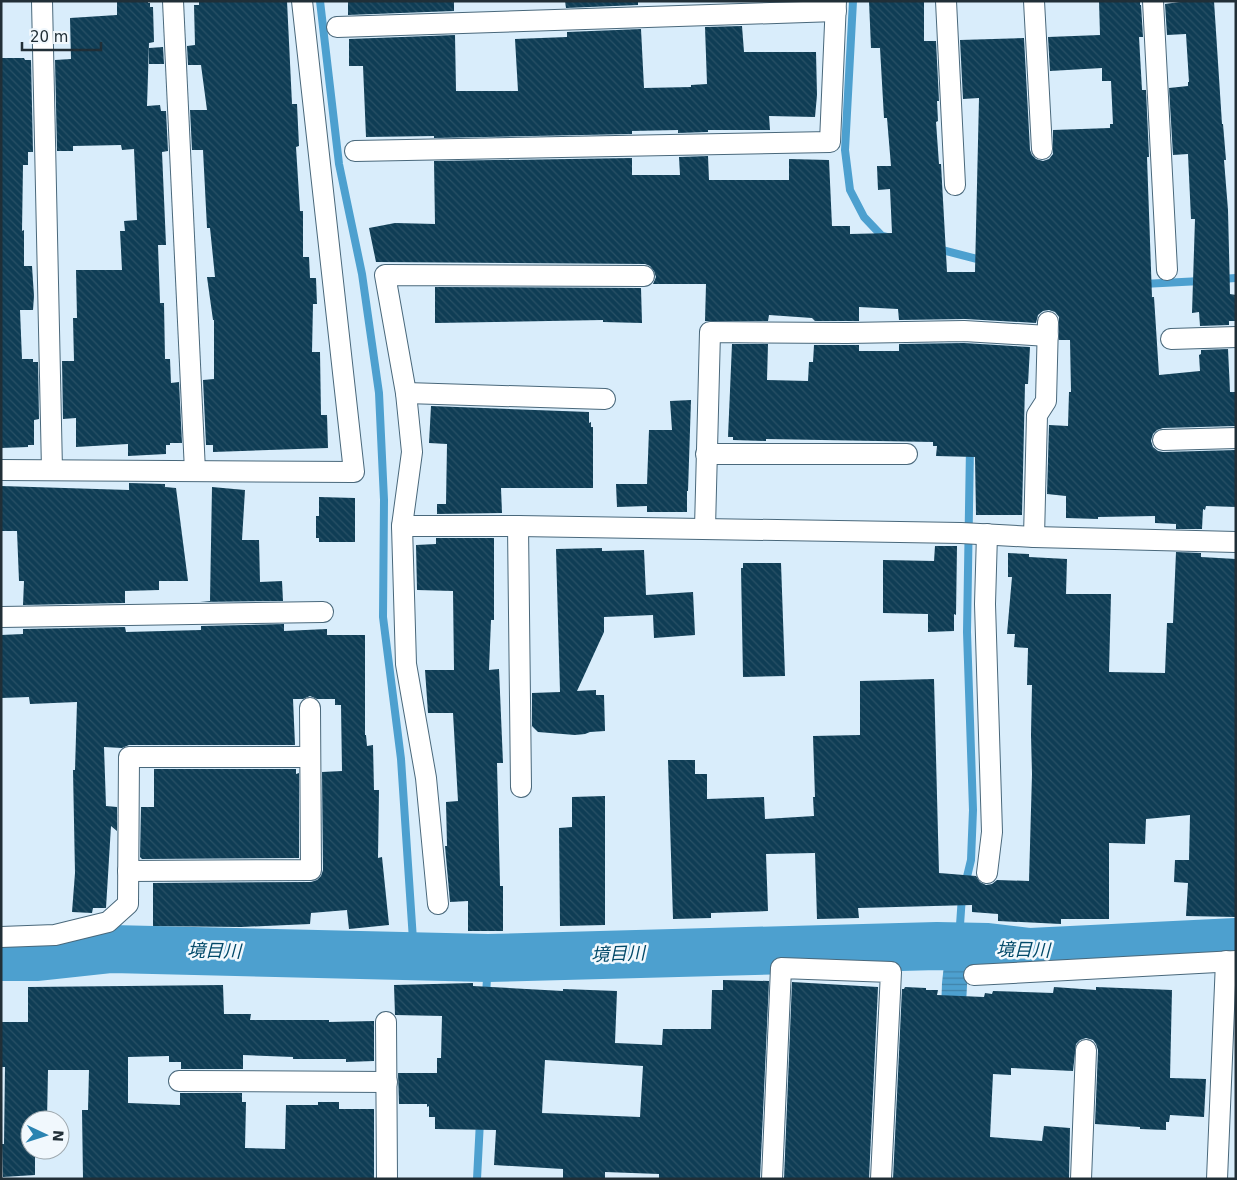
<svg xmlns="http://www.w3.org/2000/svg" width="1237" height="1180" viewBox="0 0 1237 1180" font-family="'DejaVu Sans','Noto Sans JP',sans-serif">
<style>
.water{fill:url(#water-rules)}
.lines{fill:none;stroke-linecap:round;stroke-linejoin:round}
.stream{stroke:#4da0cf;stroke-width:8}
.river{stroke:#4da0cf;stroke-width:48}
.building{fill:url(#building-back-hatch);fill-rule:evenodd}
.minor-casing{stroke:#49687b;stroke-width:22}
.minor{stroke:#fff;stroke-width:20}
.labels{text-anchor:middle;stroke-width:5;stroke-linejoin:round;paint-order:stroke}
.water-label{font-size:18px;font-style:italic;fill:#024969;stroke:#f1f8fd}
</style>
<defs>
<pattern id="water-rules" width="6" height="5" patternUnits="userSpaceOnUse" patternTransform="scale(1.25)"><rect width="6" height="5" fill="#4da0cf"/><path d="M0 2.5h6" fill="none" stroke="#4083a9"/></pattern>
<pattern id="building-back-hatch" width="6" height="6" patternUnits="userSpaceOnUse" patternTransform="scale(1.25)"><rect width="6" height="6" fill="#0f3d55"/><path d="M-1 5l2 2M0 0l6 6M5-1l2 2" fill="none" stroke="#295166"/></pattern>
</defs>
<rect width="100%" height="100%" fill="#d9edfb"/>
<path class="water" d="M946 946 969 947 957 1179H935L942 983Z"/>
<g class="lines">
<g class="stream">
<path d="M320 1 339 164 362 274 379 393 384 500 383 617 401 759 414 955"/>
<path d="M853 1 845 150 850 190 864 217 882 236 887 237"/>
<path d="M938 249 985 261"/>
<path d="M1220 279 1236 278"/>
<path d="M1143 284 1201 281"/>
<path d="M965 885 971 860 973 810 967 632 970 447"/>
<path d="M958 954 962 896"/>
<path d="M486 997 488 958"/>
<path d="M477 1179 480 1121"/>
</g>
<path class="river" d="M1 957H38L112 949 488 958 937 946 988 947 1030 952 1236 942"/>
</g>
<g class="building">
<path d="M117 1H148V3H150V7H153L154 42 149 43 147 106 160 105 161 111H166L168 151 162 152 166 245H158L160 303H164L165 359H170L171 383 179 382 182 443H170V445H166V454L128 456V444L76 447V418L63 419 62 361H74L73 318H77L76 270H122L120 231H125L124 221 137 220 134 149 122 150 121 145 73 146V151H57L55 60 71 59 70 18 117 15Z"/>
<path d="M199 1H287L292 104H297L299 146 296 147 300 211H303V257H309L310 278H316L317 304H313L312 352H320L321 415H327L328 448 213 452V445H206L203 380 214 379V320H213L207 277H215L210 228H207L203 150H192L190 110H207L201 65H188L187 46 195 45 194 5H199Z"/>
<path d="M348 1H454V11L348 15Z"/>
<path d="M565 1H638V5L566 8Z"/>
<path d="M869 1H924V41H936L939 101H937L938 121 936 122 939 164H941L947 272H975L979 98 963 99 960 40 1024 38 1030 150 1032 155 1036 159 1043 161 1049 159 1053 154V130L1110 128V124H1113L1111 81H1102V68L1050 71 1048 37 1100 35 1099 1H1140V5H1141L1143 37H1139L1142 90H1146L1149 157H1147L1152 297H1154L1159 375 1200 371 1199 355 1201 354V350L1228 349 1230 392H1236V426L1163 428 1157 430 1153 434 1151 441 1153 447 1158 451 1163 452 1236 450V507L1206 506 1205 510 1203 509 1202 529H1176V524L1155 523V516L1098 517V519L1066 518V496L1047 494 1049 425 1068 426 1069 392H1071L1070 340H1059V317L1055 312 1049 310 1043 311 1038 315 1036 323 965 319 899 320 898 309 859 307V321H815L812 318 769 315 768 321H705L706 284H653L656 277 654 271 650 266 645 264 376 262 369 228 395 223 435 224 434 161 632 158V175H680L679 157 708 156 709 180H789V159L829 160 832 226H850V234L892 233 890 189 878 190 877 166H891L887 118H884L880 48H871Z"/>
<path d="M1187 1H1214L1222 124H1223L1226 160H1224L1228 210 1230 294 1236 295V321H1229V325L1200 326 1199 312 1192 313 1195 219H1191L1188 154 1173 155 1169 88 1188 86V82H1189L1186 34 1167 35 1165 4Z"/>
<path d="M742 26 744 52H816L817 95 815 117 769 116 770 130H708V132L678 133V130L632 131V134L434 138V136L366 137 363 66H349V39L455 35 456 91H518L515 39 567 37V32L641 29 644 88 691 87V85L707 84 705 27Z"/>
<path d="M163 47 164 64H149V48Z"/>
<path d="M1 58H24L25 60H31L33 152H28V165H23L22 231 24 230V266H32L34 296 33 310H20L22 359H33V362H38L39 419 34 420V445H28V447L1 448Z"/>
<path d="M435 287 641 288 642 323 603 322V320L435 323Z"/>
<path d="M964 343 1030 347 1028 384H1025L1022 515H976L975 457 936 456 937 446H933V442L766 439V441L733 440V437H728L732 344H768L767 380 808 381 809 362H813L814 345H859V351H899V344Z"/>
<path d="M691 400 688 491H687V512H647V506L617 507 616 484H647L649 430H672L670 401Z"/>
<path d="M431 406 589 412V423L591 422V427H593V488H501L502 513 437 514V504H446L447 444 429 443Z"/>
<path d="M129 483 165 484V487L176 488 188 581H159V590L125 591V603L23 605 24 581H19L17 531H1V486L129 490Z"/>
<path d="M212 487 245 490 242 540H259L260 582 282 581 283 601 200 602 210 601Z"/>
<path d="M319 497 355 498V542H319V538H316V516H319Z"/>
<path d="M436 538H494V620H491L489 670 499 669 503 763H497L500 886H503V931H468V901L450 902 445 846H447L446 802 458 801 453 713H428L425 670H454L453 591 417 590 416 545 436 544Z"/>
<path d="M935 546H957L956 615 954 614V631L928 632V614L883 613V560L934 561Z"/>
<path d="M602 548V551L644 550 646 595 693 592 695 635 654 638 653 615 604 617V632L577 691 596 690V695H604L605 731 590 732 585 734 575 735 538 732 532 726V693L560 692 556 549Z"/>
<path d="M1176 552 1201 553V557L1236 559V917L1186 916 1188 883 1174 882 1175 860H1189L1190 815 1146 819 1145 844 1109 843V919H1061V924L998 921V914L972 912V905L858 908 859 918 817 919 815 853 766 854 768 911 711 913V918L673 919 668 760H695V774H707V799L764 797 765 819 814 816 813 797H815L813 736 860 735V681L934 679 939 873 976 876 980 882 986 885 992 884 997 880 1029 881 1032 774 1031 735 1032 685H1027L1028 648 1014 647 1015 634H1007L1012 577H1008V553L1029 554V557L1067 559 1066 594H1111L1109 672 1165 673 1167 623H1173Z"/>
<path d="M743 563H781L785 676 743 677 741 568H743Z"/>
<path d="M284 624V631L327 629V635H365V735H366L367 746 373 745 374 790H379L378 858 382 857 389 925 349 929 347 910 311 913 310 924 241 927 153 926V883L311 882 317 880 321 876 323 870 322 772 342 771 341 705H335V699H317L310 696 303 699H293L295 745H129L122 748 104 747 106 806 117 807V831L111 826 106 908H93L92 913 72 912 75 873 73 770H75L77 702 30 704 29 697 1 698V635L23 634V629L125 627 126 632 201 630V626Z"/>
<path d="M154 769H296V774L299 773V858L142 859 140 857 141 807H154Z"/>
<path d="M605 796V925L560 926 559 828 572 827V797Z"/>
<path d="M723 980 769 981 760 1179H659V1174L605 1172V1179H563V1169L494 1165 496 1130 435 1129V1117H429V1106L427 1107V1104H399L398 1073H437V1058H441L442 1016 395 1015 394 985 473 983V986L563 991V989L617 991 615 1043 662 1045 663 1029H711L712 990H723ZM545 1060 643 1066 640 1117 542 1113Z"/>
<path d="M792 982 878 987 869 1179H784Z"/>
<path d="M223 985 224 1014H251L250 1020H329V1022L374 1021V1061L346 1062V1059H293V1057L243 1055V1069H181V1062H169V1056L128 1057V1103L180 1105V1093H242V1102H246L245 1148 285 1149 286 1105H318V1102H339V1109H374V1179H83L82 1110H88L89 1070H48L47 1120H30V1150H35V1175L3 1177 2 1144H4L5 1067H1V1022H28V987Z"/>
<path d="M905 987 926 988V990H938L937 995 984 997 985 993 992 994 993 991 1053 993 1054 987 1096 990V987L1172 990 1170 1078 1206 1079 1204 1117 1170 1115 1169 1122H1166V1130L1140 1129V1127L1095 1124 1098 1050 1096 1044 1093 1040 1086 1038 1080 1040 1076 1044 1073 1071 1011 1068V1075L993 1074 990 1137 1042 1141 1044 1126 1070 1128 1069 1179H893L902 989H904Z"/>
</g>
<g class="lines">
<g class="minor-casing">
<g id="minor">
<path d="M42 1 52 470"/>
<path d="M173 1 195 471"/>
<path d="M946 1 955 185"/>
<path d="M1034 1 1042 149"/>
<path d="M1153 1 1167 270"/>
<path d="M337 27 836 11"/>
<path d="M355 151 830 142 836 1"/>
<path d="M1171 339 1236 337"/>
<path d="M406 393 605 399"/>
<path d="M1163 440 1236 438"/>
<path d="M706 454H907"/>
<path d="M1 470 354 472 302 1"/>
<path d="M402 526H518L961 533 1034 537 1236 542"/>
<path d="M518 526 521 787"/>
<path d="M705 528 710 332 847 333 964 331 1048 336"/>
<path d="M1034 537 1037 415 1046 401 1048 322"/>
<path d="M1 617 323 612"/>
<path d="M128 871 311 870 310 708"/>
<path d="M987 873 992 832 985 604 987 534"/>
<path d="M438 904 426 778 406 664 402 526 412 452 406 393 385 275 644 276"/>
<path d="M1 937 55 935 108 922 128 904 129 757H309"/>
<path d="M974 975 1236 961"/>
<path d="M386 1022 387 1179"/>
<path d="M179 1081 387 1082"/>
<path d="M772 1179 781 968 891 972 881 1179"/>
<path d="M1081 1179 1086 1050"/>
<path d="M1217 1179 1226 961"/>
</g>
</g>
<use href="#minor" class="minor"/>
</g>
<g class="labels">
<g class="water-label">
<text transform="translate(1023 950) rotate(1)" y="6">境目川</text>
<text transform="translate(214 951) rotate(1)" y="6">境目川</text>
<text transform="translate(618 954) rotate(-2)" y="6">境目川</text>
</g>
</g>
<rect width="1237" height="1180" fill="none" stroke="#212f37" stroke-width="5"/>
<g transform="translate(45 1135) rotate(94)"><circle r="24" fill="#f1f8fd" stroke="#9ea8ae"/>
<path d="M0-4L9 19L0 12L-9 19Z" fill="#2a83b1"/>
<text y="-8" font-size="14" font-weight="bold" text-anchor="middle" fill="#212f37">N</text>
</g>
<path d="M22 42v8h79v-8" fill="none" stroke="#212f37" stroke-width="2.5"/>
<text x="30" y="42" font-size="15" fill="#212f37" stroke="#f1f8fd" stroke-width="4" paint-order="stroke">20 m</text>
</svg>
